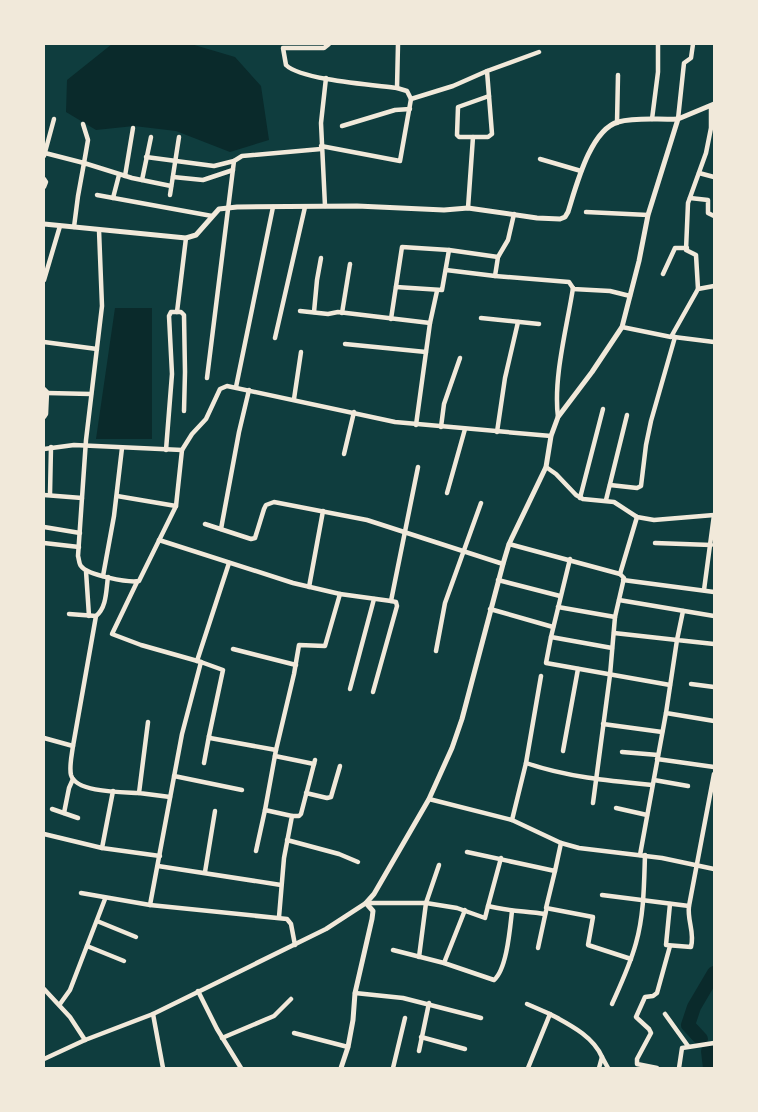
<svg xmlns="http://www.w3.org/2000/svg" width="758" height="1112" viewBox="0 0 758 1112" font-family="'Open Sans',sans-serif">
<style>
.water{fill:#0a2a2b}
.lines{fill:none;stroke-linecap:round;stroke-linejoin:round}
.river{stroke:#0a2a2b;stroke-width:14}
.minor{stroke:#f1e9da;stroke-width:4.5}
.tertiary{stroke:#f1e9da;stroke-width:5}
</style>
<rect width="100%" height="100%" fill="#0f3d3e"/>
<g class="water">
<path d="M112 44H191L235 57 261 86 269 140 230 152 176 131 134 126 96 130 66 112 67 80Z"/>
<path d="M115 308H152V439H96Z"/>
</g>
<g class="lines">
<g class="river">
<path d="M701 1039 688 1025 694 1007 714 973"/>
<path d="M708 1051 710 1068"/>
</g>
<g class="minor">
<path d="M397 88 398 44"/>
<path d="M411 99 453 86 487 71"/>
<path d="M652 119 658 72V44"/>
<path d="M678 119 684 63 691 58 693 44"/>
<path d="M617 123 618 75"/>
<path d="M342 126 395 110 410 109"/>
<path d="M473 137H459L457 135 458 107 489 96"/>
<path d="M321 146 400 161 411 99 407 91 397 88C374 85 301 80 286 65L283 48H324L329 44"/>
<path d="M45 153 84 163 88 140 83 124"/>
<path d="M44 156 54 119"/>
<path d="M146 157 214 166 234 161"/>
<path d="M540 159 581 171"/>
<path d="M699 173 714 177"/>
<path d="M125 176 133 128"/>
<path d="M173 177 203 180 233 170"/>
<path d="M44 179 46 182 44 187"/>
<path d="M142 180 151 137"/>
<path d="M97 195 212 216"/>
<path d="M170 195 179 137"/>
<path d="M113 198 119 175"/>
<path d="M690 198 708 200V213L714 216"/>
<path d="M325 206 321 123 326 78"/>
<path d="M468 208 473 137H488L492 134 487 71 539 52"/>
<path d="M586 212 648 215"/>
<path d="M514 214 508 240 498 257 495 276 569 282 573 288C567 327 553 378 558 417"/>
<path d="M74 227 78 196 84 163 132 178 171 186"/>
<path d="M99 230 102 306 86 440 78 556C79 559 79 564 81 566 87 575 129 583 139 581L176 506 182 450"/>
<path d="M446 270 495 276"/>
<path d="M663 274 675 248H687"/>
<path d="M44 280 60 226"/>
<path d="M396 287 442 290 449 250"/>
<path d="M573 288V289L610 291 630 296"/>
<path d="M698 289 696 255 686 250 688 203 706 153 711 128V107"/>
<path d="M300 311 328 314 338 312 430 323"/>
<path d="M177 312 186 238"/>
<path d="M314 312 317 280 321 258"/>
<path d="M342 313 350 264"/>
<path d="M481 318 539 324"/>
<path d="M391 319 402 247 449 250 498 257"/>
<path d="M622 327 671 337 698 289 714 286"/>
<path d="M674 337 714 342"/>
<path d="M275 338 305 207"/>
<path d="M44 342 97 349"/>
<path d="M345 344 426 352"/>
<path d="M207 378 234 161 242 156 321 149"/>
<path d="M236 387 273 207"/>
<path d="M44 389 47 392 46 414 44 417"/>
<path d="M47 393 91 394"/>
<path d="M294 399 301 352"/>
<path d="M416 425 430 323 437 291"/>
<path d="M441 427 444 404 460 358"/>
<path d="M497 432 505 378 518 322"/>
<path d="M44 449 74 445 182 450 192 434 206 419 220 389 227 386 395 422 551 436"/>
<path d="M166 450 172 374 169 316 171 312H181L184 315 185 372 184 411"/>
<path d="M344 454 354 412"/>
<path d="M546 467 556 474 576 495 583 499 614 502 637 517 654 520 714 515"/>
<path d="M610 485 637 488 641 486 646 445 651 421 675 337"/>
<path d="M447 493 465 429"/>
<path d="M50 494 51 447"/>
<path d="M44 495 82 498"/>
<path d="M117 496 176 506"/>
<path d="M580 498 603 409"/>
<path d="M606 500 627 415"/>
<path d="M205 524 251 539 255 538 264 509 266 505 274 502 367 520 503 564"/>
<path d="M44 527 80 533"/>
<path d="M221 529 239 432 249 390"/>
<path d="M159 540 293 583 340 594 325 646 299 645 294 674 276 750 265 810 292 816 284 858 279 917"/>
<path d="M44 543 79 547"/>
<path d="M655 543 711 545"/>
<path d="M509 544 620 574"/>
<path d="M570 559 551 637 612 648"/>
<path d="M86 571 89 616"/>
<path d="M103 576 114 516 122 448"/>
<path d="M498 580 560 596"/>
<path d="M623 580 714 592"/>
<path d="M137 582 112 634 141 645 201 662"/>
<path d="M309 587 323 511"/>
<path d="M704 590 714 515"/>
<path d="M340 594 391 601 418 467"/>
<path d="M619 600 714 616"/>
<path d="M558 607 615 617"/>
<path d="M490 609 553 627"/>
<path d="M683 611 677 640 714 644"/>
<path d="M69 614 96 616C107 607 106 590 108 577"/>
<path d="M614 633 677 640 666 713 714 721"/>
<path d="M551 637 546 663 670 685"/>
<path d="M233 649 296 665"/>
<path d="M436 651 445 603 481 503"/>
<path d="M197 661 229 563"/>
<path d="M691 684 714 687"/>
<path d="M350 689 374 599"/>
<path d="M373 692 397 606 396 602 391 601"/>
<path d="M148 722 139 793 170 797"/>
<path d="M603 724 662 732"/>
<path d="M44 738 73 746C72 754 69 766 71 775 76 793 123 792 139 793"/>
<path d="M73 746 96 616"/>
<path d="M563 751 578 669"/>
<path d="M622 752 658 755"/>
<path d="M275 756 314 764"/>
<path d="M657 759 714 767"/>
<path d="M204 763 209 736"/>
<path d="M526 763C566 777 610 781 652 785"/>
<path d="M174 776 242 790"/>
<path d="M654 780 688 786"/>
<path d="M113 791 102 848 160 856"/>
<path d="M306 793 327 798 331 797 340 766"/>
<path d="M429 799 512 820 561 843 579 848 662 858 714 869"/>
<path d="M593 803 610 675 615 617 624 578 620 574 637 517"/>
<path d="M616 808 647 815"/>
<path d="M52 809 78 818"/>
<path d="M64 813 69 788 73 779"/>
<path d="M292 816H299L301 814 315 760"/>
<path d="M512 820 526 763 541 676"/>
<path d="M44 834 102 848"/>
<path d="M287 840 339 854 358 862"/>
<path d="M256 851 265 810"/>
<path d="M467 852 555 871 561 843"/>
<path d="M640 855 666 713"/>
<path d="M158 866 281 885"/>
<path d="M555 871 546 908 593 917 588 945 631 959"/>
<path d="M205 872 215 811"/>
<path d="M81 893 150 905 287 919 291 924 295 945"/>
<path d="M602 895 689 906"/>
<path d="M670 904 666 945 691 947C695 932 687 921 689 906L714 774"/>
<path d="M150 905 182 734 201 662 223 670 209 736 210 738 276 750"/>
<path d="M488 906 501 858"/>
<path d="M97 921 136 937"/>
<path d="M87 946 124 961"/>
<path d="M538 948 546 911"/>
<path d="M393 950 444 963 494 980C507 969 510 928 512 911"/>
<path d="M419 957 426 903 439 865"/>
<path d="M444 963 465 910"/>
<path d="M44 989 70 1017 85 1040"/>
<path d="M198 991 217 1029 241 1068"/>
<path d="M355 993 403 998 481 1018"/>
<path d="M60 1004 70 990 105 899"/>
<path d="M527 1004 550 1014"/>
<path d="M612 1004C621 984 630 965 636 943 644 915 644 885 645 855"/>
<path d="M153 1014 163 1068"/>
<path d="M665 1014 688 1046"/>
<path d="M294 1033 348 1047"/>
<path d="M421 1037 465 1049"/>
<path d="M222 1038 274 1016 291 999"/>
<path d="M419 1051 429 1003"/>
<path d="M44 1059 85 1040 153 1014 326 929 366 903H426L457 908 485 918 488 906C507 911 526 911 545 914"/>
<path d="M393 1068 405 1018"/>
<path d="M528 1068 550 1014C570 1025 593 1036 602 1057"/>
<path d="M599 1068 602 1057 608 1068"/>
<path d="M657 1068 637 1064V1059L651 1033 649 1029 636 1017 645 997 653 996 657 993 670 946"/>
<path d="M679 1068 682 1048 714 1043"/>
</g>
<g class="tertiary">
<path d="M44 224 186 238 196 235 219 209 237 207 357 206 444 210 468 208 537 218 560 219 565 217 568 212C576 187 590 130 618 122 637 117 658 120 678 119"/>
<path d="M341 1068 348 1047 353 1020 355 993 372 919 373 911 366 903 374 894 429 799 452 748 462 719 503 564 509 544 546 467 551 436 558 417 592 372 622 327 639 261 648 215 678 119 714 104"/>
</g>
</g>
<rect width="758" height="1112" fill="none" stroke="#f1e9da" stroke-width="90"/>
</svg>
